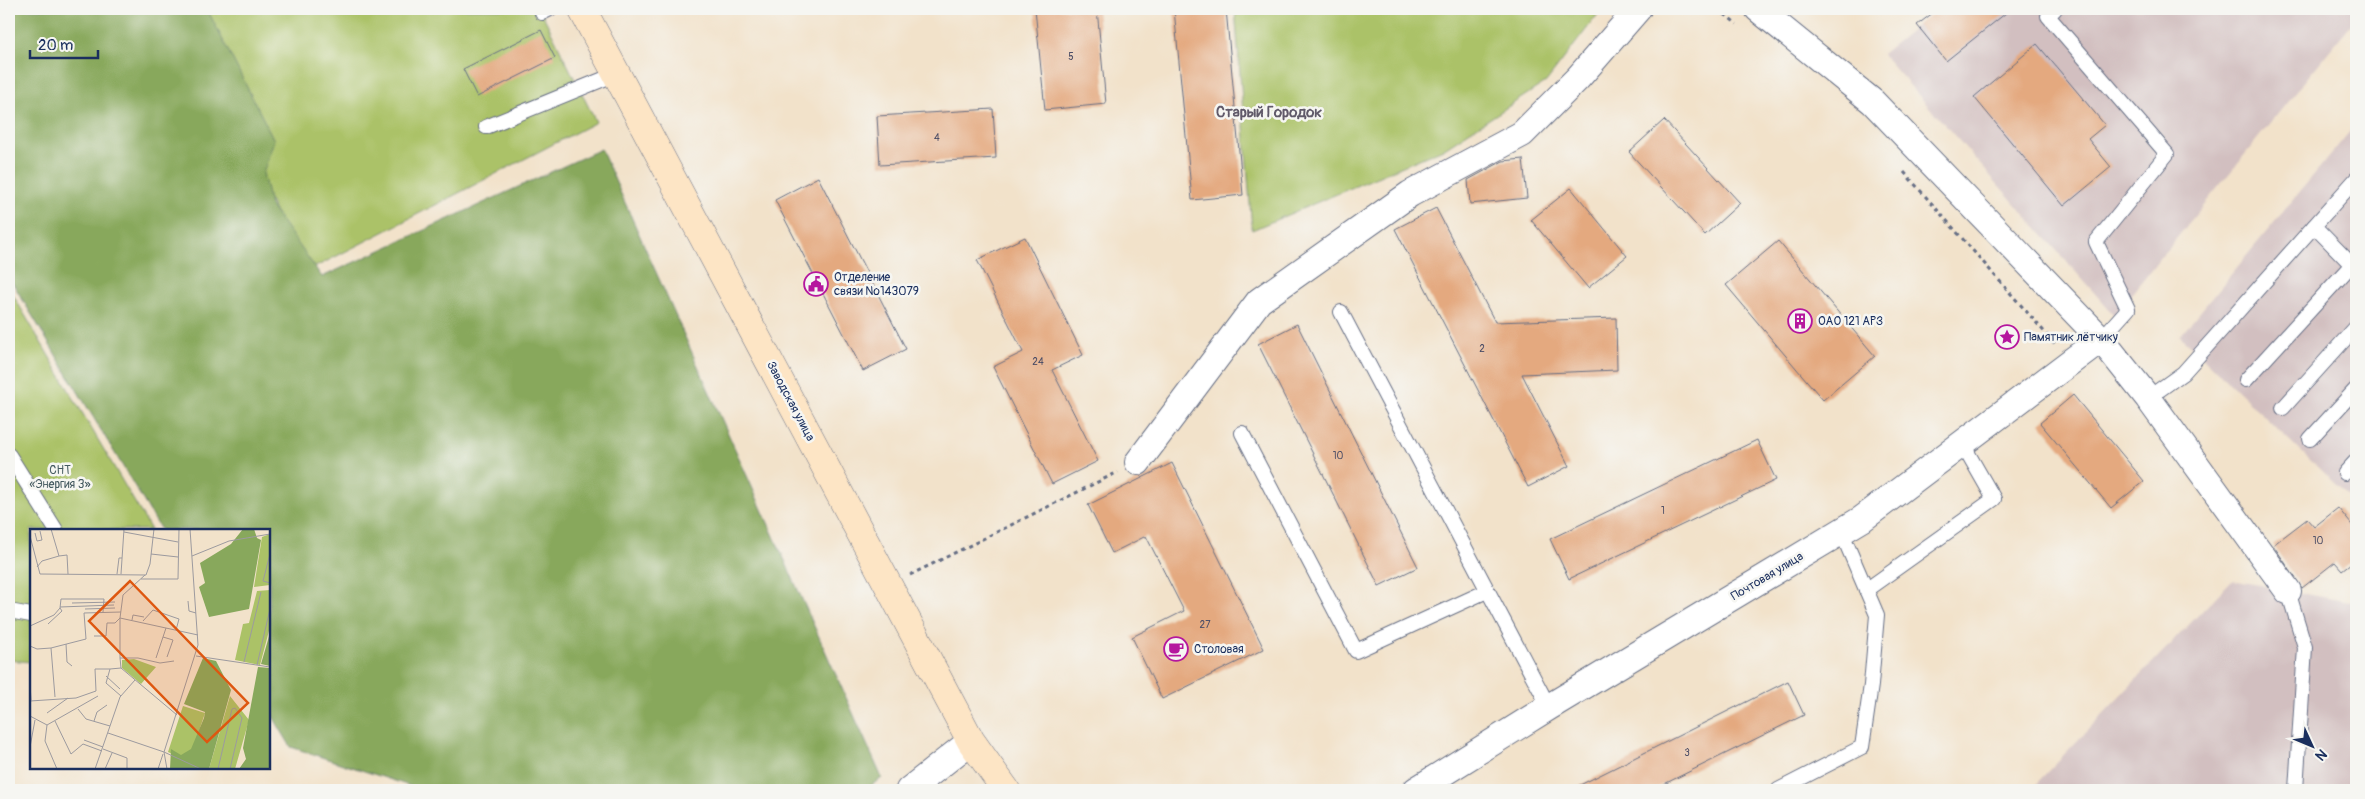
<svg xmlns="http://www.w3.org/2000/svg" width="2365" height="799" viewBox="0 0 2365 799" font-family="Pangolin,sans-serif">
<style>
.industrial{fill:#d2bfc0}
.green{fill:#abc267;stroke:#637862}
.forest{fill:#88a85c;stroke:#526c5d}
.building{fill:#e4a97f}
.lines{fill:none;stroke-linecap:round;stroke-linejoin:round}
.lane-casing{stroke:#666e84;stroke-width:16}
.street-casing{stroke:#666e84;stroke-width:28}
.secondary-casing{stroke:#666e84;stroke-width:29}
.path{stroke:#666e84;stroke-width:3;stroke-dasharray:4 4;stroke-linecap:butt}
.lane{stroke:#fff;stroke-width:14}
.street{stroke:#fff;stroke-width:26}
.secondary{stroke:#fde5c5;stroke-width:28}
.labels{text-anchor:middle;stroke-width:5;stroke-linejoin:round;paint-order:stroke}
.number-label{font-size:10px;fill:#4d4e66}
.poi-label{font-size:12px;fill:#1b2f5e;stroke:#f6f6f2;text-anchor:start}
.street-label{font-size:12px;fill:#1b2f5e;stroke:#f6f6f2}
.park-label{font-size:12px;fill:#465b61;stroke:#f6f6f2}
.quarter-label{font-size:15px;font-weight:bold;fill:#615a6a;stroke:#f6f6f2}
.inset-road{fill:none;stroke:#9c9a9f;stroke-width:1}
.view{fill:#de5710;fill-opacity:0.15;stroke:#de5710;stroke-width:2.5}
.inset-edge{fill:none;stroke:#1b2f5e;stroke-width:2.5}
</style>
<rect width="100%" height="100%" fill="#f6f6f2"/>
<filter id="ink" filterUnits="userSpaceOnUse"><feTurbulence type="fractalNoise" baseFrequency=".02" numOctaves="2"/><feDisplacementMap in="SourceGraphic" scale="10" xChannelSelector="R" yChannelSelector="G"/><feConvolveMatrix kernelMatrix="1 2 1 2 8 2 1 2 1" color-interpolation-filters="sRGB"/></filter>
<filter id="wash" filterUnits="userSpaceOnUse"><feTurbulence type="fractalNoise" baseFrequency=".0096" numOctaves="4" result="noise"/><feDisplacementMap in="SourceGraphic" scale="20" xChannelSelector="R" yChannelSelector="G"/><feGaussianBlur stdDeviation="1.12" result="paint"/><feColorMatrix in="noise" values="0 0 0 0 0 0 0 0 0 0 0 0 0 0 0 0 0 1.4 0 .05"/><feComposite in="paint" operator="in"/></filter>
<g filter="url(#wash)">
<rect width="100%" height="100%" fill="#f2e2ca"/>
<g class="industrial">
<path d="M1938 9H2356V18L2114 315 1882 54Z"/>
<path d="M2356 124V504L2180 336Z"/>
<path d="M2232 580 2349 602 2356 595V790H2030Z"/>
</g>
<g class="green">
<path d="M172 9H540L596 122 306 272Z"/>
<path d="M1235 9H1602L1546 82 1443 149 1252 230Z"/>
<path d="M9 288 151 530H31V662L9 660Z"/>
</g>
<path class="forest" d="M9 9H207L274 140 263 173 270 205 322 277 601 149 882 778 864 790H422L291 747 269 710V530H161L9 277Z"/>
<g id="blocks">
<g class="building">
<path d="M1035 9H1097L1106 104 1045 110Z"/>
<path d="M1174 9H1226L1243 195 1192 200Z"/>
<path d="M1938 9H2011L1946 61 1917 25Z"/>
<path d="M541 30 555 58 477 97 463 69Z"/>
<path d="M2037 44 2105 125 2088 139 2111 167 2064 206 1974 97Z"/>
<path d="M993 109 996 158 880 165 877 116Z"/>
<path d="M1664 120 1740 203 1705 235 1629 152Z"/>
<path d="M1523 159 1527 198 1470 204 1468 180 1503 161Z"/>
<path d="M818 177 906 349 863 371 775 200Z"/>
<path d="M1571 188 1627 256 1588 288 1531 220Z"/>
<path d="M1436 208 1495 322 1616 318 1617 370 1522 374 1569 466 1528 487 1395 229Z"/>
<path d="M1025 237 1083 355 1052 370 1098 461 1052 484 993 367 1023 352 977 260Z"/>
<path d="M1778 241 1875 356 1823 400 1726 285Z"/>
<path d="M1297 324 1418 567 1379 586 1258 344Z"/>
<path d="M2073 395 2144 481 2111 508 2040 423Z"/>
<path d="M1757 440 1776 480 1569 579 1550 539Z"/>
<path d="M1172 463 1264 649 1162 699 1132 637 1184 611 1146 536 1112 553 1088 505Z"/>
<path d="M2338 508 2356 530V559L2342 570 2335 562 2302 588 2273 545 2307 519 2314 527Z"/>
<path d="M1788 681 1804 715 1652 790H1570Z"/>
</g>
</g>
</g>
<g filter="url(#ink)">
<use href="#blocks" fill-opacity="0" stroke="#666e84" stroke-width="1"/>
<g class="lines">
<g class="lane-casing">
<g id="lane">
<path d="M2055 9 2048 16 2167 154 2096 242 2128 309 2101 339"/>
<path d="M542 13 550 9"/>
<path d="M486 127 616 74"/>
<path d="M2314 226 2356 269"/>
<path d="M1341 312 1549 707"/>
<path d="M2246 380 2356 260"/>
<path d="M2148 398 2183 373 2356 179"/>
<path d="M2283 408 2356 327"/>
<path d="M1242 433 1356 651 1487 591"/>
<path d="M2310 439 2356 389"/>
<path d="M9 455 56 530"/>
<path d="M2345 473 2356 461"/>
<path d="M1866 590 1994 499 1962 443"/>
<path d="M2288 591 2305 647 2296 790"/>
<path d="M9 611 31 615"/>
<path d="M1778 790 1862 747 1871 685 1877 615 1841 531"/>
</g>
</g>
<g class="street-casing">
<g id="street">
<path d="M1758 9 1873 102 2101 339 2148 398 2288 591"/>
<path d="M1138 462 1259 301 1410 194 1522 134 1578 78 1638 9"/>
<path d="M909 790 971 741"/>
<path d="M1416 790 1549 707 1862 519 2101 339"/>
</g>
</g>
<g class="secondary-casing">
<path id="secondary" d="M582 9 971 741 1006 790"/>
</g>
<g class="path">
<path d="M1718 9 1737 24"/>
<path d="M1904 172 2055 344"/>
<path d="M910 575 1118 472"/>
</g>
<use href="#lane" class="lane"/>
<use href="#street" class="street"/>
<use href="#secondary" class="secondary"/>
</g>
</g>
<defs>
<g id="civic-ring" transform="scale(1.25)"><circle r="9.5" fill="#f6f6f2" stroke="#b5179e" stroke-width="1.5"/><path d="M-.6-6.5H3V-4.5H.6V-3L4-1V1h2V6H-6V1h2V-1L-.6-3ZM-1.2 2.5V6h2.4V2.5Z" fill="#b5179e"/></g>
<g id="building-ring" transform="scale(1.25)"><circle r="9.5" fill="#f6f6f2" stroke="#b5179e" stroke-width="1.5"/><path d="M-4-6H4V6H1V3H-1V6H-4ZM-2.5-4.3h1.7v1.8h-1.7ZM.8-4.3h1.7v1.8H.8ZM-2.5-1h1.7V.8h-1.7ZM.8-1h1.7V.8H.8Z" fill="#b5179e"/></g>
<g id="sight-ring" transform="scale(1.25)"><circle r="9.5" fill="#f6f6f2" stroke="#b5179e" stroke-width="1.5"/><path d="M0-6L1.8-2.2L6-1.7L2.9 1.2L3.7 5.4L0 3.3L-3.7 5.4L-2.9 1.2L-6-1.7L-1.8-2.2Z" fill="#b5179e"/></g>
<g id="cafe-ring" transform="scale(1.25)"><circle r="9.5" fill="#f6f6f2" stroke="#b5179e" stroke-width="1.5"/><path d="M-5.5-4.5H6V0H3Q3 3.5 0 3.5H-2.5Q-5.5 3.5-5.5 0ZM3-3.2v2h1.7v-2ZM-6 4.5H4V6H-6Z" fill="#b5179e"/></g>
</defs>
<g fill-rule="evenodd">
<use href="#civic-ring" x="816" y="284"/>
<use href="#building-ring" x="1800" y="321"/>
<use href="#sight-ring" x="2007" y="337"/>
<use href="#cafe-ring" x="1176" y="649"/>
</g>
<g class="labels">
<g class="number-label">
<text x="1071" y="60">5</text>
<text x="937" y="141">4</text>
<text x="1482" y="352">2</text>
<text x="1038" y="365">24</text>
<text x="1338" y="459">10</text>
<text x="1663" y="514">1</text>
<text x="2318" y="544">10</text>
<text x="1205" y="628">27</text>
<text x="1687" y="756">3</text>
</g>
<g class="poi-label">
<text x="834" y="281">Отделение<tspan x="834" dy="14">связи №143079</tspan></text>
<text x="1818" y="325">OAO 121 АРЗ</text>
<text x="2024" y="341">Памятник лётчику</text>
<text x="1194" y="653">Столовая</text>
</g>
<g class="street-label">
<text transform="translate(791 401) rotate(62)" y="4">Заводская улица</text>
<text transform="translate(1767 576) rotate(-31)" y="4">Почтовая улица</text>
</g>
<g class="park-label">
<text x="60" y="474">СНТ<tspan x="60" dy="14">«Энергия 3»</tspan></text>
</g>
<g class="quarter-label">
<text x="1269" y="117">Старый Городок</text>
</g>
</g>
<g transform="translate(30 529)">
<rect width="240" height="240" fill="#f2e2ca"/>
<path d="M240 5V56L224 58 232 8ZM240 61V98L230 136 205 131 213 95 219 94 227 62ZM104 130 126 138 111 155 92 139V131ZM200 167 219 191 205 240H179ZM153 177 175 184 159 232 138 223Z" fill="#abc267"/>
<path d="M213 0H224L227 9 231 11 219 80 179 88 169 58 175 54 170 34 201 15ZM240 104V137L231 135ZM173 129 186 132 201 161 179 240H140L141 220 151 226 161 220 174 189 175 183 154 175ZM228 138 240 139V240H209L216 230 213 219Z" fill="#88a85c"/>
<path class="inset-road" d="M21 0 29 27 37 26 38 45M94 3 148 13M5 4 7 12 12 11 10 2M0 7 10 45 116 46 120 35 124 0M121 25 148 28M240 25 233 52 240 54M162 27 199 12 240 5M7 38 12 32 29 27M87 45 89 29H92M91 45 94 0M111 50H148L149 0M158 72 159 82 166 84M42 74 85 73M30 78 84 76M55 80 85 79M102 91 103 86 114 88M113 92 123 81 149 90 146 101M18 95 32 82 30 79M0 97 24 86 30 79 31 70H74L73 83M64 107H76L77 94H85L90 89 168 106M133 108 143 111 137 128M36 115 37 133 42 137M0 117 7 120 21 119 56 110 54 84 91 83M21 119 25 168M166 127 240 138M90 129V89L93 66 115 46M126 129 136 99M214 133 231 63M227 136 240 80M91 139 90 129H108L130 134 144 132M76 147 90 160M0 155 1 171M91 167 76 154 80 140 91 139 147 186M0 172 46 169 66 162 65 140H80M48 180 56 190 80 197 65 240M17 184 38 169M0 187 17 196 68 167M25 192 41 225 53 215 72 222M64 192 67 183 77 176M17 196 15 212 27 240M80 197 90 168 105 151M78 204 134 223 171 240M54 211 73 218M0 218 5 191M73 220 97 229V240M75 240 82 224M128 240 133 225M137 240 134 223 168 116 160 0M188 240 202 180 205 179 212 189 200 240"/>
<path class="view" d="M100 52 218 174 177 213 59 92Z"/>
<rect width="240" height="240" class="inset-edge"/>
</g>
<rect width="2365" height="799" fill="none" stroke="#f6f6f2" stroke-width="30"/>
<g transform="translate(2312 746) rotate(134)" stroke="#f6f6f2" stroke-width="4" paint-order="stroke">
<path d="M0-4L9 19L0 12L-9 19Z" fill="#1b2f5e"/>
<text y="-8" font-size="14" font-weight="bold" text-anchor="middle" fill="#1b2f5e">N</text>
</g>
<path d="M30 50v8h68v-8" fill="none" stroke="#1b2f5e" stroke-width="2.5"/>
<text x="38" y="50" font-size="15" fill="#1b2f5e" stroke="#f6f6f2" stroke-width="4" paint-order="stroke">20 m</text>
</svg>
